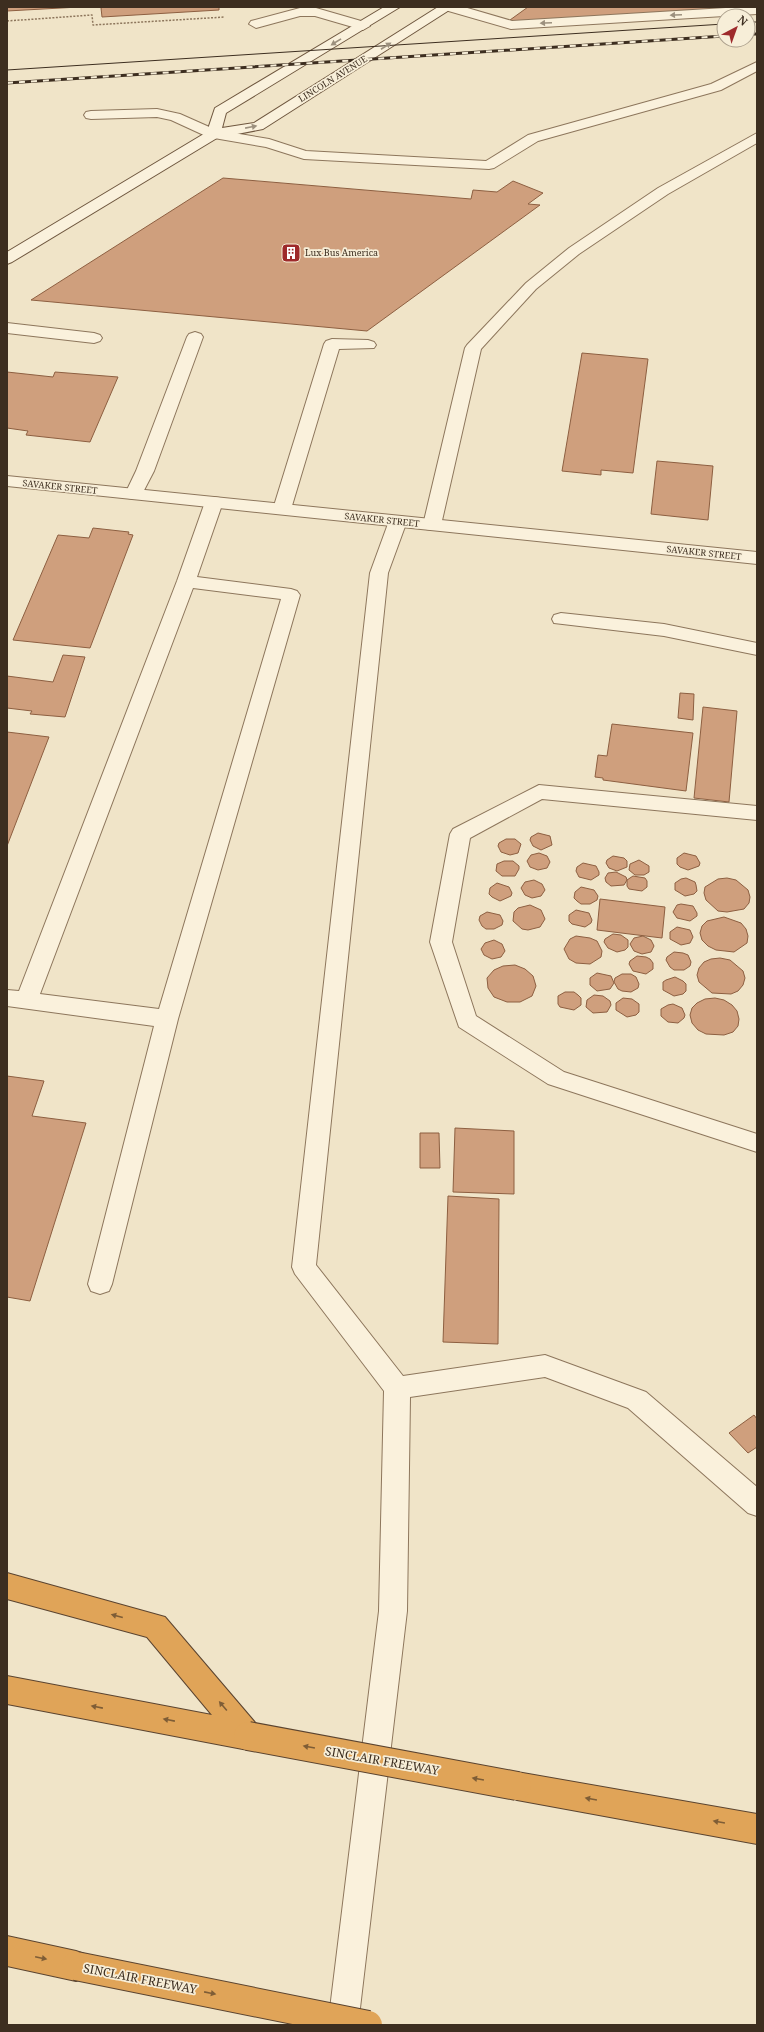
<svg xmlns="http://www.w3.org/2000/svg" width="764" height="2032" viewBox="0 0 764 2032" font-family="'Noto Serif',serif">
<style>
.building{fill:#cf9f7d;stroke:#8d5f41}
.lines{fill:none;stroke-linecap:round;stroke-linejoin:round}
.service-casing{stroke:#8d765c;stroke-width:2}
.minor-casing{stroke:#8d765c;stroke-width:2}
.secondary-casing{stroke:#6f573f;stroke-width:2}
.motorway-casing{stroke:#5b4430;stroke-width:2}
.path{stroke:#8d765c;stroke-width:1.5;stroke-dasharray:2 1.5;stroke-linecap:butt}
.service{fill:#faf1dc;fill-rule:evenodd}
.minor{fill:#faf1dc;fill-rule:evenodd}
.secondary{fill:#faf1dc;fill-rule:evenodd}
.motorway{fill:#e0a458;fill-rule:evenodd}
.tram{stroke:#3d2e20;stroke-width:1}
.rail-casing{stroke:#3d2e20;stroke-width:3}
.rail{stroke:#f7eed8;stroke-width:2;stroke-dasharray:6;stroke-linecap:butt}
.motorway-bridge-casing{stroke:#5b4430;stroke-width:30;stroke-linecap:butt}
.motorway-bridge{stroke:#e0a458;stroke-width:28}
.oneway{fill:#9c907e}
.oneway2{fill:#7e5d36}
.labels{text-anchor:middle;stroke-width:3.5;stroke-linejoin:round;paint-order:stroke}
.far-street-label{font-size:9px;fill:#3d2e20;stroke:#f7eed8}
.far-poi-label{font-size:9px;fill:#3d2e20;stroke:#f7eed8;text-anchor:start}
.near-street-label{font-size:12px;fill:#3d2e20;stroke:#f7eed8}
</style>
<rect width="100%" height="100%" fill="#f0e4c8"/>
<g class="building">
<path d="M7 7H79L7 11Z"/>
<path d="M103 7H219V10L102 17 101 8Z"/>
<path d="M528 7H744L517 23 510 20Z"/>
<path d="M223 178 471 199 473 190 497 192 513 181 543 193 528 204 540 205 367 331 31 300Z"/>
<path d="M582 353 648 359 633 473 601 470V475L562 471Z"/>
<path d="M7 372 53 377 55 372 118 377 90 442 26 435 28 431 7 428Z"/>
<path d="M657 461 713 466 708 520 651 514Z"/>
<path d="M93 528 129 532 128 534 133 535 90 648 13 640 58 535 89 538Z"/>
<path d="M63 655 85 657 65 717 30 714 32 711 7 708V676L53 682Z"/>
<path d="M680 693 694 694 693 720 678 718Z"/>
<path d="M703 707 737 711 729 802 694 798Z"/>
<path d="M612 724 693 733 686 791 603 780V778L595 777 598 755 607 756Z"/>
<path d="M7 732 49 737 7 846Z"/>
<path d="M538 833 550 836 552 845 541 850 533 846 530 840 531 837Z"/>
<path d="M506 839H515L521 844 518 853 510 855 501 852 498 846 499 843Z"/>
<path d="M539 853 547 856 550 862 547 868 538 870 530 867 527 861 531 855Z"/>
<path d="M684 853 696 856 700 863 699 866 688 870 680 867 677 864V858Z"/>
<path d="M613 856 624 858 627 861V867L617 871 609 868 606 863 607 860Z"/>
<path d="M639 860 649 866V872L644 875H635L629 870 630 864Z"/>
<path d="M504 861H513L519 866V869L515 876H502L496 871 497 864Z"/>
<path d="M583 863 596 866 599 872V875L591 880 579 877 576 871 577 867Z"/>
<path d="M616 872 626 877 627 880 624 885 611 886 606 882 605 878 608 873Z"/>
<path d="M633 876 645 878 647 881V887L642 891 629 889 627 886V880Z"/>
<path d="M686 878 695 882 696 885 697 891 694 894 685 896 675 890V883L681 879Z"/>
<path d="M727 878 736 880 748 890 750 897 749 903 744 909 727 912 718 911 706 900 704 893 705 887 718 879Z"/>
<path d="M534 880 542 884 545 890 541 896 532 898 525 895 521 888 525 882Z"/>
<path d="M497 883 509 887 512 893 511 896 500 901 492 897 489 894 490 888Z"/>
<path d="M581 887 594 890 598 896 597 900 590 904H581L577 901 574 898 575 892Z"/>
<path d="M600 899 665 907 662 938 597 930Z"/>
<path d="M681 904 693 906 697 913V916L690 921 677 918 673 912 677 905Z"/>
<path d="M530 905 541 910 545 919 540 927 528 930 522 929 513 921 514 912 518 908Z"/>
<path d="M576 910 589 913 592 920 591 923 585 927 572 924 569 921V915Z"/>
<path d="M487 912 500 915 503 921 502 925 494 929H486L482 926 479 920 480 916Z"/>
<path d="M724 917 741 923 746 929 748 936 747 943 734 952 716 950 708 946 702 940 700 933 702 926 707 921Z"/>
<path d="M677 927 690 930 693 937 690 943 681 945 670 939V932Z"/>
<path d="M613 934 621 935 628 940V947L625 950 617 952 608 948 604 942 605 939Z"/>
<path d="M576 936 590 938 597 941 602 951 601 957 590 964 576 963 569 959 564 949 570 939Z"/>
<path d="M643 936 651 940 654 946 651 952 642 954 634 951 630 944 634 938Z"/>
<path d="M494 940 502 944 505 951 501 957 492 959 484 955 481 949 485 943Z"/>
<path d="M674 952 683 953 688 955 691 962 690 966 684 970H674L670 967 666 960 667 957Z"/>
<path d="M637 956 646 957 650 959 653 963V969L646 974 633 971 629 964 630 961Z"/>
<path d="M720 958 730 960 743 971 745 978 743 985 738 991 731 994 712 993 699 982 697 975 699 968 704 962 711 959Z"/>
<path d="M515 965 525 969 533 976 536 986 532 996 520 1002H507L494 997 488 988 487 978 494 970 503 966Z"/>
<path d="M597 973 611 976 614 983 610 989 597 991 590 985V978Z"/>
<path d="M622 974H631L636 977 639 984 638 988 631 992 622 991 618 989 614 982 615 978Z"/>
<path d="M675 977 683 981 686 984V991L683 994 674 996 663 990V982L666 980Z"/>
<path d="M565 992H574L578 995 581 998V1005L574 1010 560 1007 558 1004V996Z"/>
<path d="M594 995 603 996 610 1001 611 1005 607 1012 593 1013 586 1007 587 1000Z"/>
<path d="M623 998 632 999 639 1004V1012L636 1015 627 1017 616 1010V1003Z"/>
<path d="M715 998 724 1000 732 1005 737 1011 739 1019 738 1026 733 1032 724 1035 706 1034 698 1030 692 1023 690 1015 692 1008 697 1003 705 999Z"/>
<path d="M673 1004 682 1008 685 1015 684 1018 678 1023 668 1022 661 1016V1009L668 1005Z"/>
<path d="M7 1076 44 1081 32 1116 86 1123 30 1301 7 1297Z"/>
<path d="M455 1128 514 1131V1194L453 1192Z"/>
<path d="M420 1133H439L440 1168H420Z"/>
<path d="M448 1196 499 1199 498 1344 443 1342Z"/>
<path d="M754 1415 757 1419V1447L748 1453 729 1433Z"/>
</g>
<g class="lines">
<g class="service-casing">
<g id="service">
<path d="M443 7H464L512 21 742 7H757V14L511 29 445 10Z"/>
<path d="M300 8H316L368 23 370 26 363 30 315 16H300L256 28 249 24 251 21Z"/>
<path d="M757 62V71L721 90 538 141 494 168 489 169 304 159 266 147 208 137 171 120 157 117 91 119 86 118 84 115 86 112 91 111 157 109 180 114 216 130 269 139 306 151 486 161 528 135 711 84Z"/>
<path d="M757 133V143L668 194 579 254 536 289 481 349 441 525 438 529 432 530 426 529 423 525 465 348 467 345 526 283 569 248 658 188Z"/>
<path d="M7 323 94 333 100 335 102 338 100 341 94 343 7 333Z"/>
<path d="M195 332 201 334 203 337 154 471 140 498 134 499 128 498 125 494 136 471 187 337 189 334Z"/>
<path d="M332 339 368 340 374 342 376 345 374 348 339 349 291 509 288 513 282 514 276 513 273 509 324 344 326 341Z"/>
<path d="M214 497 220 498 223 502 197 577 291 589 297 591 300 595 178 1019 112 1284 109 1291 100 1294 91 1291 88 1284 154 1026 7 1006V990L19 991 177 581 205 502 208 498ZM193 588 281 599 159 1009 40 994Z"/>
<path d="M398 516 404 517 407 521 388 573 316 1265 403 1376 545 1355 646 1392 757 1487V1516L748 1513 628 1408 545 1377 410 1397 407 1611 358 2025H328L379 1611 384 1391 295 1274 292 1267 370 573 389 521 392 517Z"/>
<path d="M561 613 664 624 757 643V655L664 636 554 623 552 619 554 615Z"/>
<path d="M539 785 757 806V820L542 799 470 838 452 942 476 1016 564 1072 757 1134V1152L548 1084 459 1027 430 942 450 834 453 829Z"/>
</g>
</g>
<g class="minor-casing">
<path id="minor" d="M7 476 757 552V564L7 486Z"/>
</g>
<g class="secondary-casing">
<path id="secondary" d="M384 7H400L226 113 222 128 254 123 438 7H454L263 129 217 138 12 262 7 264V252L207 132 215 108Z"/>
</g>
<g class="motorway-casing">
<g id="motorway">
<path d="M7 1573 165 1617 258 1726 262 1736 258 1746 248 1750 7 1704V1676L212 1715 147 1637 7 1599Z"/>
<path d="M517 1772 757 1814V1844L517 1800 507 1796 503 1786 507 1776Z"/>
<path d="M7 1936 76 1951 87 1955 91 1966 87 1977 76 1981 7 1966Z"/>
</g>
</g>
<path class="path" d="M7 21 92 15 93 25 225 17"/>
<use href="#service" class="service"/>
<use href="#minor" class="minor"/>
<use href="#secondary" class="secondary"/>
<use href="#motorway" class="motorway"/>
<g class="tram">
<path d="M748 22H757"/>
<path d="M7 70 724 24"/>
</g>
<g class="rail-casing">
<g id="rail">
<path d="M748 34H757"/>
<path d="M7 83 724 36"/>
</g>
</g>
<use href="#rail" class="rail"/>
<g class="motorway-bridge-casing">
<g id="motorway-bridge">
<path d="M248 1736 517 1786"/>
<path d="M76 1966 368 2025"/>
</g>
</g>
<use href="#motorway-bridge" class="motorway-bridge"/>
</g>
<defs><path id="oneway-solid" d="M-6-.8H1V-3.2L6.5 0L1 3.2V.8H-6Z"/></defs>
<g class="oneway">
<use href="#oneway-solid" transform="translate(676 15) rotate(177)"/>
<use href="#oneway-solid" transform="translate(546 23) rotate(177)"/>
<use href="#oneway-solid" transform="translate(336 42) rotate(148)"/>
<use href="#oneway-solid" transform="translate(386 46) rotate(-33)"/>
<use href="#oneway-solid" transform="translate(251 127) rotate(-11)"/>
</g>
<g class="oneway2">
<use href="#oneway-solid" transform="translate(117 1616) rotate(-165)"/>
<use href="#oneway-solid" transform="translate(223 1706) rotate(-130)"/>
<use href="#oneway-solid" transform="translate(97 1707) rotate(-169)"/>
<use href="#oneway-solid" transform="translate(169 1720) rotate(-169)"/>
<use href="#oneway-solid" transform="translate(309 1747) rotate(-170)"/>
<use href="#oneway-solid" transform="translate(478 1779) rotate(-170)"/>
<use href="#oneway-solid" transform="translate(591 1799) rotate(-170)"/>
<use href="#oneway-solid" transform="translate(719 1822) rotate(-170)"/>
<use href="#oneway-solid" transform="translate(41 1958) rotate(12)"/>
<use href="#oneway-solid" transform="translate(210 1993) rotate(11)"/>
</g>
<defs>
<g id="building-square" transform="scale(1)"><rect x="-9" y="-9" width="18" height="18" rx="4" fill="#9e2a2b" stroke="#f7eed8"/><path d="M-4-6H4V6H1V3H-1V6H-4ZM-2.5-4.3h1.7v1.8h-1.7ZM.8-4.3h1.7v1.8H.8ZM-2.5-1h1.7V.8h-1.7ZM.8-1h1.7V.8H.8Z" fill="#fff"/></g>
</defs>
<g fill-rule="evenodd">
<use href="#building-square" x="291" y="253"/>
</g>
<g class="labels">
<g class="far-street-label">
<text transform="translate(333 79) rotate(-32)" y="3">LINCOLN AVENUE</text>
<text transform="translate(60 487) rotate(6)" y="3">SAVAKER STREET</text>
<text transform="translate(382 520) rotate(6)" y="3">SAVAKER STREET</text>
<text transform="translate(704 553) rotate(6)" y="3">SAVAKER STREET</text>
</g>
<g class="far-poi-label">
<text x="305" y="256">Lux Bus America</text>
</g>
<g class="near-street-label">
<text transform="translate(382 1761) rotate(10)" y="4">SINCLAIR FREEWAY</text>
<text transform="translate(140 1979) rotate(11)" y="4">SINCLAIR FREEWAY</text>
</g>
</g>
<rect width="764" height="2032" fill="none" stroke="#3d2e20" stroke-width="16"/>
<g transform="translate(736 28) rotate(41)"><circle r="19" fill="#f7eed8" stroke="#ada18e"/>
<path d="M0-3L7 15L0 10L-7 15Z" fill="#9e2a2b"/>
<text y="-6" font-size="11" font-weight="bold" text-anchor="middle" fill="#3d2e20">N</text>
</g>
</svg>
